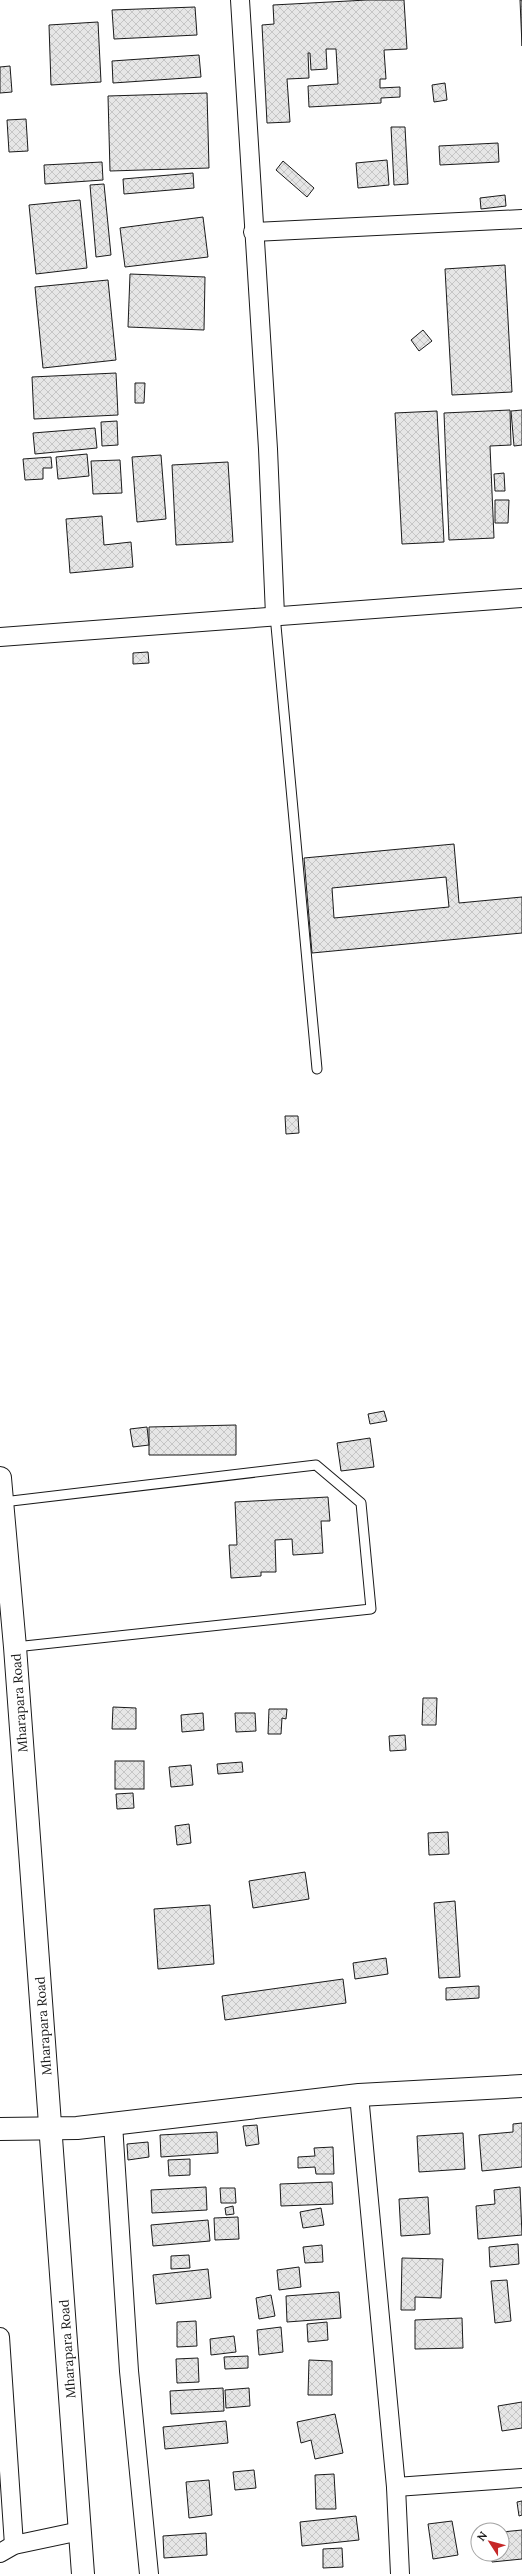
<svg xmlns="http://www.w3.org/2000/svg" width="522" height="2574" viewBox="0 0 522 2574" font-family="Lora,serif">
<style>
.building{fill:url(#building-cross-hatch);stroke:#1a1a1a;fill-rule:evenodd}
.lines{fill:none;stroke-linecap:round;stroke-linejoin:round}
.service-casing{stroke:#1a1a1a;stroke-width:11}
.minor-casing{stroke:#1a1a1a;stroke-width:20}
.tertiary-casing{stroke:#1a1a1a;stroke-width:24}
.secondary-casing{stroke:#1a1a1a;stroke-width:24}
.service{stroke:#fff;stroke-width:9}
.minor{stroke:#fff;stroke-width:18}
.tertiary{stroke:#fff;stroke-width:22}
.secondary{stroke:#fff;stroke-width:22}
.labels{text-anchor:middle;stroke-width:3;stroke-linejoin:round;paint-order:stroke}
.street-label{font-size:13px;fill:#1a1a1a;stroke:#fff}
</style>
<defs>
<pattern id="building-cross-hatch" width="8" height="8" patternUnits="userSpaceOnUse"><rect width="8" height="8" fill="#e6e6e6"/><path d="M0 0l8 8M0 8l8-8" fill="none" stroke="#c5c5c5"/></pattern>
</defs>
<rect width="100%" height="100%" fill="#fff"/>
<g class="building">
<path d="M367 0H404L407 49 384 50 386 79H380V88L400 87V97L381 98V103L309 107 308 86 338 84 336 49H326L327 69 311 70 310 53H308L309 78 287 79 290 122 267 123 262 25 274 24 273 5Z"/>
<path d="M520 0H522V46Z"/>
<path d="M195 7 197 35 114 39 112 10Z"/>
<path d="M98 22 101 82 51 85 49 25Z"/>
<path d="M199 55 201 77 113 83 112 61Z"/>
<path d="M10 66 12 92 0 93V67Z"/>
<path d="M445 83 447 100 434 102 432 85Z"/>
<path d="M207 93 209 168 110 171 108 96Z"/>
<path d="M26 119 28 151 9 152 7 120Z"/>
<path d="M391 127H405L408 184 394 185Z"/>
<path d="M498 143 499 162 440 165 439 146Z"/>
<path d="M387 160 389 185 358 188 356 163Z"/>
<path d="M283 161 314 188 307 197 276 170Z"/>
<path d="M102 162 103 180 45 184 44 165Z"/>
<path d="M193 173 194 188 124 194 123 179Z"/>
<path d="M104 184 111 255 96 257 90 185Z"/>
<path d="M505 195 506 206 481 209 480 198Z"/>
<path d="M80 200 87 268 36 274 29 205Z"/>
<path d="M203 217 208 257 125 267 120 228Z"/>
<path d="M505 265 512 392 452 395 445 269Z"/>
<path d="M130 274 205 277 204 330 128 327Z"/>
<path d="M108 280 116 360 43 368 35 287Z"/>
<path d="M423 330 432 341 419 351 411 340Z"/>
<path d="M116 373 118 415 34 419 32 377Z"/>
<path d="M135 383H145L144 403H135Z"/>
<path d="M510 410 511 445 490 446 494 538 449 540 444 413Z"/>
<path d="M522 410V445L514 446 511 411Z"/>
<path d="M437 411 444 542 402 544 395 413Z"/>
<path d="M117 421 118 445 102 446 101 422Z"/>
<path d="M95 428 97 448 35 454 33 433Z"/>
<path d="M87 454 89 476 58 479 56 457Z"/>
<path d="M161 455 166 519 137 522 132 457Z"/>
<path d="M51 457 52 468H43V479L25 480 23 459Z"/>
<path d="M120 460 122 493 93 494 91 461Z"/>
<path d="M228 462 233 542 176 545 172 465Z"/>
<path d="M504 473 505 491H495L494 474Z"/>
<path d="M495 500H509L508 523H495Z"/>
<path d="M102 516 104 545 131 542 133 567 70 573 66 519Z"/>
<path d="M148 652 149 663 133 664V653Z"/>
<path d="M454 844 459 903 522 897V933L312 953 304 858ZM446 877 449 907 334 918 332 888Z"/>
<path d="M285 1116H298L299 1133 286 1134Z"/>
<path d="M384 1411 387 1421 370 1424 368 1414Z"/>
<path d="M236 1425V1455H149V1427Z"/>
<path d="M147 1427 149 1445 133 1447 130 1429Z"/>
<path d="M370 1438 374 1467 341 1471 337 1443Z"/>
<path d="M328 1497 330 1521H321L323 1553 293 1555 292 1539 275 1540 276 1572H261V1576L231 1578 229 1545H237L235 1502Z"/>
<path d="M423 1698H437L436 1725H422Z"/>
<path d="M113 1707 136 1708V1729H112Z"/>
<path d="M269 1709H287L286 1719 282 1718 281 1734H268Z"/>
<path d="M203 1713 204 1730 182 1732 181 1715Z"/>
<path d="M235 1713H255L256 1731 236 1732Z"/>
<path d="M405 1735 406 1750 390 1751 389 1736Z"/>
<rect x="115" y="1761" width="29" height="28"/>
<path d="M242 1762 243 1772 218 1774 217 1764Z"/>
<path d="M191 1765 193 1785 171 1787 169 1767Z"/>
<path d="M133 1793 134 1808 117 1809 116 1794Z"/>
<path d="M189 1824 191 1843 177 1845 175 1826Z"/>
<path d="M448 1832 449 1854 429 1855 428 1833Z"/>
<path d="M305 1872 309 1899 253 1908 249 1881Z"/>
<path d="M455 1901 460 1977 439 1978 434 1903Z"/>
<path d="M210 1905 214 1964 158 1969 154 1909Z"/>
<path d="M386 1958 388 1974 355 1979 353 1963Z"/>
<path d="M343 1979 346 2003 225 2020 222 1996Z"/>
<path d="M479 1986V1998L446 2000V1988Z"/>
<path d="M522 2123V2167L482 2171 479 2135 513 2132V2124Z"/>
<path d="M257 2125 259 2144 246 2146 243 2126Z"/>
<path d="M217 2132 218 2153 161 2157 160 2135Z"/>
<path d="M463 2133 465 2169 419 2172 417 2136Z"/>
<path d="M148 2142 149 2157 128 2160 127 2144Z"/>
<path d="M333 2147 334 2174H316L315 2167 298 2168V2157L315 2156 314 2148Z"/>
<path d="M190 2159V2175L169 2176 168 2160Z"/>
<path d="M332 2182 333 2204 281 2206 280 2184Z"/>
<path d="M206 2187 207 2210 152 2213 151 2190Z"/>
<path d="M520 2187 522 2235 478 2239 476 2206 495 2204 494 2190Z"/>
<path d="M220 2188H235L236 2203H221Z"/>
<path d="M428 2197 430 2234 401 2236 399 2199Z"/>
<path d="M233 2206 234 2214 226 2215 225 2208Z"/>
<path d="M321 2208 324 2225 303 2228 300 2212Z"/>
<path d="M238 2217 239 2239 215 2240 214 2218Z"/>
<path d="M208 2220 210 2241 153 2246 151 2225Z"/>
<path d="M518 2244 519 2264 490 2267 489 2247Z"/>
<path d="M322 2245 323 2262 305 2263 303 2247Z"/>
<path d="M189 2255 190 2268 171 2269V2256Z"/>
<path d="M402 2258 443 2259 441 2298 415 2297V2310H401Z"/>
<path d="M299 2267 301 2287 279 2290 277 2270Z"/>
<path d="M208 2269 211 2298 156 2304 153 2275Z"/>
<path d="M507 2280 511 2321 495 2323 491 2281Z"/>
<path d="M339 2292 341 2318 287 2322 286 2296Z"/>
<path d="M271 2295 275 2316 259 2319 256 2298Z"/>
<path d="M462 2318 463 2348 415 2349V2320Z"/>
<path d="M196 2321 197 2346 177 2347V2322Z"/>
<path d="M327 2322 328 2340 308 2342 307 2324Z"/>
<path d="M281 2327 283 2352 259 2355 257 2330Z"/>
<path d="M234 2336 236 2352 211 2355 210 2339Z"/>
<path d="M248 2356V2368L225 2369 224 2357Z"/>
<path d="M198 2358 199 2382 177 2383 176 2359Z"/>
<path d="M309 2360 332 2361V2395H308Z"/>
<path d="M223 2388 224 2411 171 2414 170 2391Z"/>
<path d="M249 2388 250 2406 226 2408 225 2390Z"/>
<path d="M522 2402V2428L502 2431 498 2406Z"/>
<path d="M335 2414 343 2453 315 2459 311 2440 301 2443 297 2422Z"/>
<path d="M226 2421 228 2443 165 2449 163 2427Z"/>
<path d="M254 2470 256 2488 235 2490 233 2472Z"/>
<path d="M334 2474 336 2509H316L315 2475Z"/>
<path d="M209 2480 212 2515 189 2518 186 2482Z"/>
<path d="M522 2501V2515L519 2516 517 2502Z"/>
<path d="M356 2516 359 2540 302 2546 300 2522Z"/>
<path d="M452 2521 458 2555 433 2559 428 2524Z"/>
<path d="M522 2530V2559L492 2562 491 2554H502V2532Z"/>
<path d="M206 2533 207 2555 164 2558 163 2536Z"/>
<path d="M342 2548 343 2567 323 2568V2549Z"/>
</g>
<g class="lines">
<g class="service-casing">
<g id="service">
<path d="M275 615 317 1069"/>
<path d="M3 1502 316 1465 361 1503 371 1609 15 1647"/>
</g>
</g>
<g class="minor-casing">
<g id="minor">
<path d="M240 0 268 449 275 615"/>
<path d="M253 232 522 219"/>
<path d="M0 637 522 598"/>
<path d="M359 2095 396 2487 400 2574"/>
<path d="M113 2124 129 2371 149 2574"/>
<path d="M0 2337 14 2545"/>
<path d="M396 2487 522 2478"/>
<path d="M0 2553 14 2545 80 2531"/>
</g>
</g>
<g class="tertiary-casing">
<path id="tertiary" d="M0 2129 77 2128 359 2095 522 2086"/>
</g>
<g class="secondary-casing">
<path id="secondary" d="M0 1478 15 1647 83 2574"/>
</g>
<use href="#service" class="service"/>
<use href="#minor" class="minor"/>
<use href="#tertiary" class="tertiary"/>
<use href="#secondary" class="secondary"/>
</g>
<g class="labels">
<g class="street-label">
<text transform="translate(19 1703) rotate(-94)" y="5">Mharapara Road</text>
<text transform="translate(43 2026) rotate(-94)" y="5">Mharapara Road</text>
<text transform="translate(67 2349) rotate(-94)" y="5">Mharapara Road</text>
</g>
</g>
<g transform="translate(490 2542) rotate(306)"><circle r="19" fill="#ffffff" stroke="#a3a3a3"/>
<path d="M0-3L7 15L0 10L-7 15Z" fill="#c62828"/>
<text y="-6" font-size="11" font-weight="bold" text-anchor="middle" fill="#1a1a1a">N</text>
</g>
</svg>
